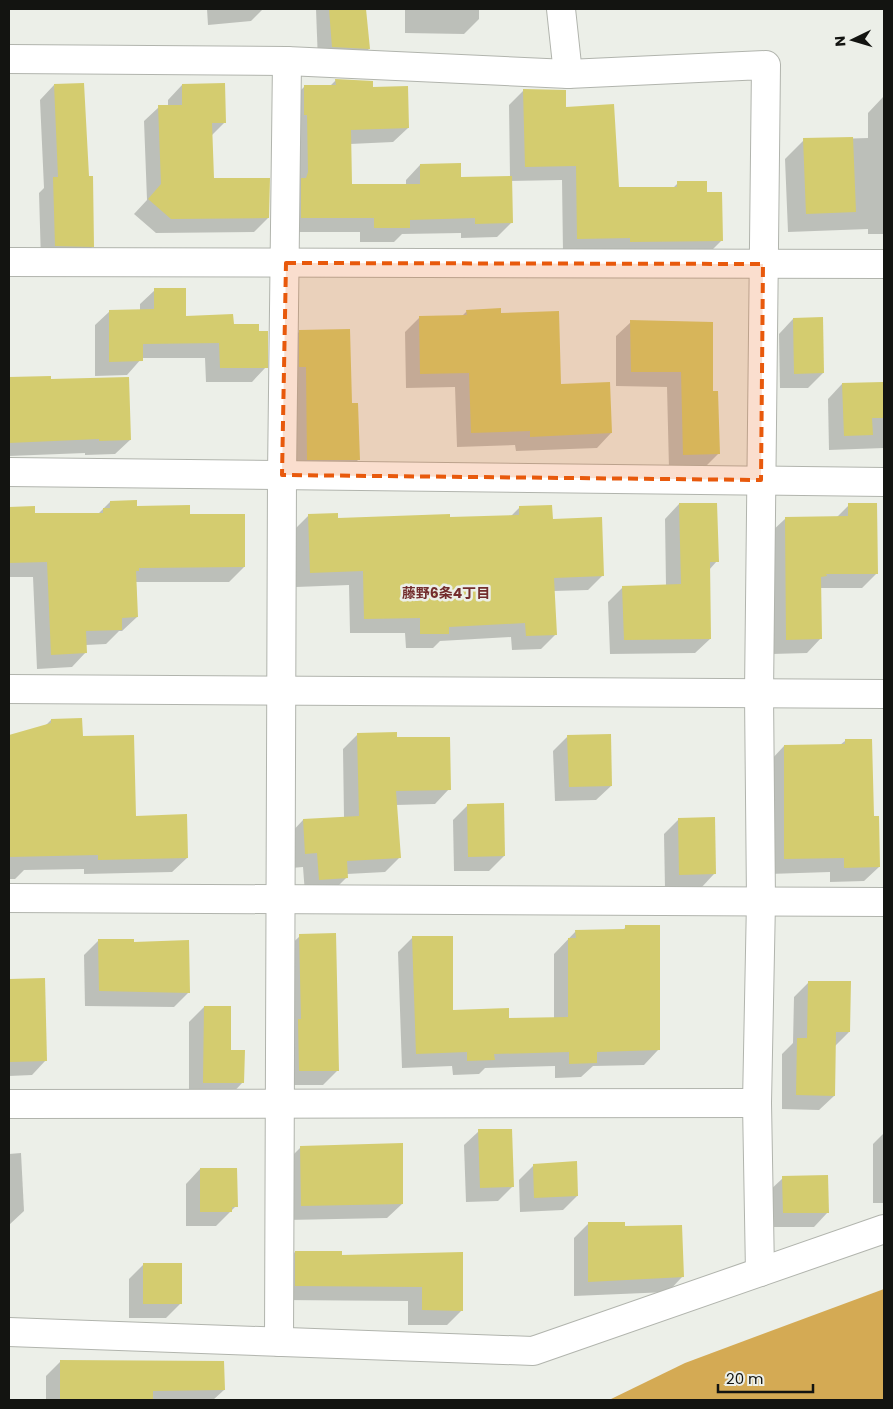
<svg xmlns="http://www.w3.org/2000/svg" width="893" height="1409" viewBox="0 0 893 1409" font-family="Poppins,'Noto Sans JP',sans-serif">
<style>
.forest{fill:#d4aa54}
.shadow{fill:#0003}
.building{fill:#d4cc6f}
.lines{fill:none;stroke-linecap:round;stroke-linejoin:round}
.minor-casing{stroke:#b1b4ad;stroke-width:30}
.minor{stroke:#fff;stroke-width:28}
.marked{fill:#e8590c;fill-opacity:0.2;stroke:#e8590c;stroke-width:4;stroke-dasharray:10 6;stroke-linejoin:round}
.labels{text-anchor:middle;stroke-width:5;stroke-linejoin:round;paint-order:stroke}
.neighbourhood-label{font-size:14px;font-weight:bold;fill:#732d2d;stroke:#ecefe8}
</style>
<rect width="100%" height="100%" fill="#ecefe8"/>
<path class="forest" d="M884 1289V1400H609L685 1363Z"/>
<g class="shadow">
<path d="M207 9H263L251 21 208 25Z"/>
<path d="M316 9H363L369 49 354 63 318 62Z"/>
<path d="M405 9H479V19L464 34 405 33Z"/>
<path d="M336 80 372 88 408 128 393 142 350 144 351 185H406V180L420 165 460 178 510 177 509 105 523 91 565 108 617 188H673L678 183 706 193 722 240 707 255 563 253 562 180 510 181 511 223 497 237 461 238V233L402 234 394 242H360V232H287L290 101 304 87H329Z"/>
<path d="M54 85 93 246 78 261H41L39 193 44 188 40 100Z"/>
<path d="M182 85 225 122 211 136 213 179 268 218 254 232 156 233 134 214 147 200 144 121 159 107 168 106V100Z"/>
<path d="M884 96V234H868V229L788 232 785 159 804 140 868 138V113Z"/>
<path d="M155 290 185 317 258 332 266 367 252 382H206L205 358H142L127 375 95 376V325L110 311H140V304Z"/>
<path d="M467 311 500 314 560 385 611 433 597 448 516 451 515 445 457 447 455 387 406 388 405 332 419 318 461 317Z"/>
<path d="M793 319 823 373 808 388H780L779 334Z"/>
<path d="M631 322 712 392 719 453 704 468 669 469 667 387 616 386V336Z"/>
<path d="M300 331 350 405 358 460 344 474H293L285 346Z"/>
<path d="M50 377V380L130 440 115 454 85 455V453L9 456V378Z"/>
<path d="M884 383V448L829 450 828 399 842 384Z"/>
<path d="M110 502 136 507 244 567 229 582H136L137 617 122 631H119L106 644 86 645V652L72 667 37 669 33 577H9V508H33V515L98 514Z"/>
<path d="M679 504 717 561 709 570 710 639 695 653 610 654 608 602 623 587 666 586 665 519Z"/>
<path d="M849 505 877 573 862 588H820L821 638 807 653 772 654 770 533 785 519 836 518Z"/>
<path d="M520 507 551 520 603 575 588 590 554 591 556 634 541 649 512 650 511 637 440 641 433 648H406L405 633H350L349 585 296 587 294 530 309 515 337 519 510 517Z"/>
<path d="M51 720 82 737 135 817 187 858 172 872 84 874V869L24 870 15 879H9V736L45 726Z"/>
<path d="M357 735 396 738 449 789 435 804 396 805 399 858 385 872 347 874V877L332 892 305 894 303 867 291 868 289 835 303 820 344 818 343 749Z"/>
<path d="M567 737 611 786 596 800 555 801 553 751Z"/>
<path d="M845 741 873 817 879 867 864 881 830 882V872L769 874 770 761 784 746 840 745Z"/>
<path d="M468 805 504 856 489 871H454L453 820Z"/>
<path d="M679 819 714 874 700 889H665L664 834Z"/>
<path d="M626 927 658 1050 644 1065 593 1066 581 1077 555 1078V1066L485 1068 479 1074 453 1075 452 1066 402 1068 398 952 413 937 452 1012 508 1019 554 1018V954L576 931H622Z"/>
<path d="M300 936 338 1070 323 1085H285V950Z"/>
<path d="M99 940 133 943 189 992 174 1007 85 1006 84 955Z"/>
<path d="M44 979 46 1060 32 1075 9 1076V981Z"/>
<path d="M809 982 849 1032 835 1046 834 1096 819 1110 782 1109V1054L793 1043 794 997Z"/>
<path d="M204 1007 243 1082 229 1097H189V1022Z"/>
<path d="M479 1131 512 1187 498 1201 466 1202 464 1145Z"/>
<path d="M884 1133V1203H873V1144Z"/>
<path d="M301 1147 402 1204 387 1218 287 1220 286 1162Z"/>
<path d="M21 1153 24 1211 9 1225V1154Z"/>
<path d="M534 1165 577 1196 563 1210 520 1212 519 1180Z"/>
<path d="M200 1169 236 1206 216 1226H186V1184Z"/>
<path d="M783 1178 828 1212 814 1227H768V1192Z"/>
<path d="M588 1224 624 1228 682 1277 668 1292 574 1296V1238Z"/>
<path d="M295 1252 341 1257 462 1254V1310L447 1325H408V1301L281 1300V1267Z"/>
<path d="M144 1264 180 1304 166 1318H129V1279Z"/>
<path d="M61 1361 224 1390 213 1400H46V1376Z"/>
</g>
<g class="building">
<path d="M329 9H366L370 49 332 47Z"/>
<path d="M335 79 373 81V87L408 86 409 128 351 130 352 184H420V164L461 163V177L512 176 513 223 475 224V218L410 220V228H374V218H301V178H306L308 172 307 115H304V85H336Z"/>
<path d="M84 83 89 176H93L94 247 55 246 53 177H58L54 84Z"/>
<path d="M225 83 226 123H212L214 178H270L269 218 171 219 148 199 161 184 158 105H182V84Z"/>
<path d="M523 89 566 90V107L614 104 619 187H677V181H707V192H722L723 241 630 242V238L577 239 576 166 525 167Z"/>
<path d="M853 137 856 212 806 214 803 138Z"/>
<path d="M154 288H186V316L233 314 234 324H259V331H268V368H220L219 343 143 344V361L109 362V310L154 309Z"/>
<path d="M501 308V313L559 311 561 384 610 382 612 433 530 437V431L471 433 469 373 420 374 419 316 467 315 466 310Z"/>
<path d="M823 317 824 373 794 374 793 318Z"/>
<path d="M630 320 713 322V391H718L720 454 683 455 681 372H631Z"/>
<path d="M350 329 352 403H358L360 460H307L306 367H299V330Z"/>
<path d="M51 376V379L129 377 131 440 99 441V439L9 443V377Z"/>
<path d="M883 382 884 418H872L873 435 844 436 842 383Z"/>
<path d="M137 500V506L190 505V514H245V567L139 568V571H136L138 617 122 618V630L86 631 87 653 51 655 47 562 9 563V507L35 506V513H103V508H110V501Z"/>
<path d="M679 503H717L719 562H710L711 639 624 640 622 586 681 584Z"/>
<path d="M848 503H877L878 574H826L827 576 821 577 822 639 786 640 785 517 848 516Z"/>
<path d="M552 505 553 519 602 517 604 576 554 578 557 635 526 636 525 623 449 627V634H420V618L364 619 363 571 310 573 308 514 338 513V518L450 514V517L519 515V506Z"/>
<path d="M82 718 83 736 134 735 136 816 187 814 188 858 98 860V855L9 857V735L51 723V719Z"/>
<path d="M397 732V737H450L451 790 396 791 401 858 347 861 348 878 319 880 317 853 305 854 303 819 359 816 357 733Z"/>
<path d="M611 734 612 786 569 787 567 735Z"/>
<path d="M845 739H872L874 816H879L880 867 844 868V858L784 859V745L845 744Z"/>
<path d="M504 803 505 856 468 857 467 804Z"/>
<path d="M715 817 716 874 679 875 678 818Z"/>
<path d="M625 925H660V1050L597 1052V1063L569 1064V1052L494 1054 495 1060 467 1061V1052L416 1054 412 936H453V1010L509 1008V1018L568 1017V938H576L575 930 625 929Z"/>
<path d="M336 933 339 1071H299L298 1019H301L299 934Z"/>
<path d="M98 939H134V942L189 940 190 993 99 991Z"/>
<path d="M45 978 47 1061 10 1062 9 979Z"/>
<path d="M808 981H851L850 1032H836L835 1096 796 1095 797 1038H807Z"/>
<path d="M204 1006H231V1050H245L244 1083H203Z"/>
<path d="M478 1129H512L514 1187 480 1188Z"/>
<path d="M403 1143V1204L301 1206 300 1146Z"/>
<path d="M577 1161 578 1196 534 1198 533 1164Z"/>
<path d="M200 1168H237L238 1207H232V1212H200Z"/>
<path d="M828 1175 829 1213H783L782 1176Z"/>
<path d="M588 1222H625V1226L682 1225 684 1277 588 1282Z"/>
<path d="M295 1251H342V1255L463 1252V1311L422 1310V1287L295 1286Z"/>
<rect x="143" y="1263" width="39" height="41"/>
<path d="M60 1360 224 1361 225 1390 153 1391V1400H60Z"/>
</g>
<g class="lines">
<g class="minor-casing">
<g id="minor">
<path d="M561 9 568 74"/>
<path d="M9 59 287 61 568 74 766 65 759 694 761 901 757 1103 760 1272"/>
<path d="M9 262 884 264"/>
<path d="M9 472 884 482"/>
<path d="M9 689 884 694"/>
<path d="M9 898 884 902"/>
<path d="M9 1104 757 1103"/>
<path d="M9 1332 533 1351 884 1229"/>
<path d="M279 1342 282 475 287 61"/>
</g>
</g>
<use href="#minor" class="minor"/>
</g>
<path class="marked" d="M286 263 763 264 761 480 282 475Z"/>
<g class="labels">
<g class="neighbourhood-label">
<text x="446" y="598">藤野6条4丁目</text>
</g>
</g>
<rect width="893" height="1409" fill="none" stroke="#131411" stroke-width="20"/>
<g transform="translate(853 40) rotate(265)" stroke="#ecefe8" stroke-width="4" paint-order="stroke">
<path d="M0-4L9 19L0 12L-9 19Z" fill="#131411"/>
<text y="-8" font-size="14" font-weight="bold" text-anchor="middle" fill="#131411">N</text>
</g>
<path d="M718 1384v8h95v-8" fill="none" stroke="#131411" stroke-width="2.5"/>
<text x="726" y="1384" font-size="15" fill="#131411" stroke="#ecefe8" stroke-width="4" paint-order="stroke">20 m</text>
</svg>
